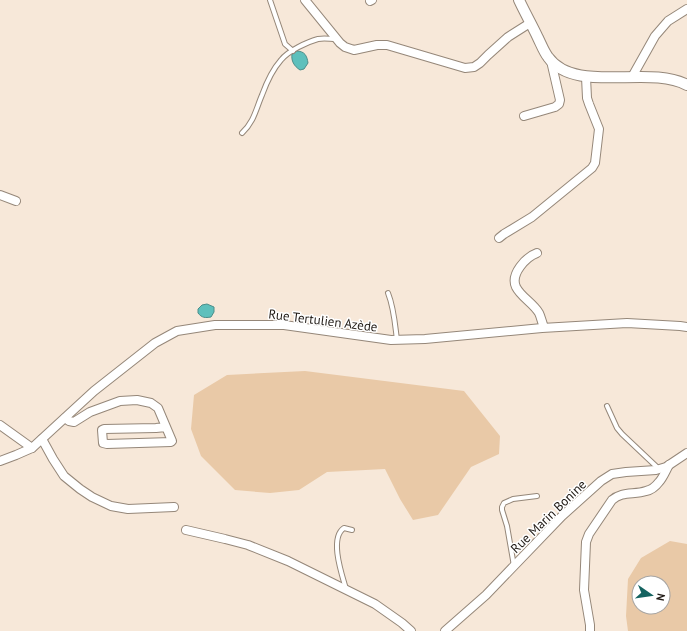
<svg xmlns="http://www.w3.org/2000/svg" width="687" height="631" viewBox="0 0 687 631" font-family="'PT Sans',sans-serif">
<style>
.green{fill:#e9c9a7;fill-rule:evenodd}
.water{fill:#5ec0bc;stroke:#4c8e8a}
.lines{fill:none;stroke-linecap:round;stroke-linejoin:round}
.service-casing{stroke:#958779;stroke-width:6}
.minor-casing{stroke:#958779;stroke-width:10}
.tertiary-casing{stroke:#958779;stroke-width:12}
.service{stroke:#fff;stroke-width:4}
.minor{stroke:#fff;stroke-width:8}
.tertiary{stroke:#fff;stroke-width:10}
.labels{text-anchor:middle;stroke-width:3;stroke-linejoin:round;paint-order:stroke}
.street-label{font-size:13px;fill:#211b16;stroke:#fff}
</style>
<rect width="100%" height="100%" fill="#f7e8d9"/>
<g class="green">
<path d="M305 371 464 391 500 436 499 454 471 467 438 515 413 520 400 499 385 469 327 472 299 490 270 493 235 490 201 456 191 429 194 395 227 375Z"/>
<path d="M670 541 687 544V631H628L626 616 628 579 641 558ZM639 583H663V607H639Z"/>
</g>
<g class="water">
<path d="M296 51C305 51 307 56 308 63L304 69 300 70C294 66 291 61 292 54Z"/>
<path d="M207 304 214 307V312L211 317C205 318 202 318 198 313V309L202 305Z"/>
</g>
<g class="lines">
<g class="service-casing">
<g id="service">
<path d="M270 0 285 44 293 51"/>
<path d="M242 133C254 122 256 109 262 95 266 84 273 69 281 60 288 51 307 42 318 39 324 38 330 39 336 39"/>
<path d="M388 293C394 308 395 324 397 340"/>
<path d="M607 406 617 428 622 434 659 469"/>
<path d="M514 566 507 526 502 510V507L504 503 513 499 537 496"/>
<path d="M346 589C342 575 329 538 344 528L352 530"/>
</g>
</g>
<g class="minor-casing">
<g id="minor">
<path d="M305 0 340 43 345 47 354 50 377 45H387L465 68 474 67 480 63 488 55 508 37 530 23"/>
<path d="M370 1 372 0"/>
<path d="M632 77 655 36 668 21 687 9"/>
<path d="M524 116 555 107 559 104 560 100 551 61"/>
<path d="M0 195 16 201"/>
<path d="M499 238 504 234 532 217 592 168 595 163 599 129 589 104 587 98 586 77"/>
<path d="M537 253C526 257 510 274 516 287 521 297 533 303 539 313 541 317 542 323 544 327"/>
<path d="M65 418 69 421 74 422 90 412 120 401 137 400 151 403 158 408 172 441 171 442 107 444 103 443 102 430 104 429 156 428 166 427"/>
<path d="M0 425 32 448"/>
<path d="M42 439 53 459 64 476 80 489 92 497 111 506 128 509 174 507"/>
<path d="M0 461 16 455 32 448 94 391 155 343 177 331 215 325H284L391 340 425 339 542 328 627 323 680 326 687 327"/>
<path d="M186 530 225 539 248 545 288 561 375 604 402 623 411 631"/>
<path d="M445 631 486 595 562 516 601 481 612 474 626 472 656 470 666 467 687 453"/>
<path d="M590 631V625L584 590 586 542 589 534 612 500C622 491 634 495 646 491 651 490 656 486 659 482 663 478 666 470 669 465"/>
</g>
</g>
<g class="tertiary-casing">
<path id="tertiary" d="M519 0C525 13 532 25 538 38 541 44 544 52 548 57 575 95 649 64 687 85"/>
</g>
<use href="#service" class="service"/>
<use href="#minor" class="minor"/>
<use href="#tertiary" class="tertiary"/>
</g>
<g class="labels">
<g class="street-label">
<text transform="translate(323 320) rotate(7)" y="5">Rue Tertulien Azède</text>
<text transform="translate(548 516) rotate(-44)" y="5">Rue Marin Bonine</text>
</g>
</g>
<g transform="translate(651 595) rotate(103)"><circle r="19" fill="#ffffff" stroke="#a6a4a2"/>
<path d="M0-3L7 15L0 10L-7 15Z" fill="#146360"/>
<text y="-6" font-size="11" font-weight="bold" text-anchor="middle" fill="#211b16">N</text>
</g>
</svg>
